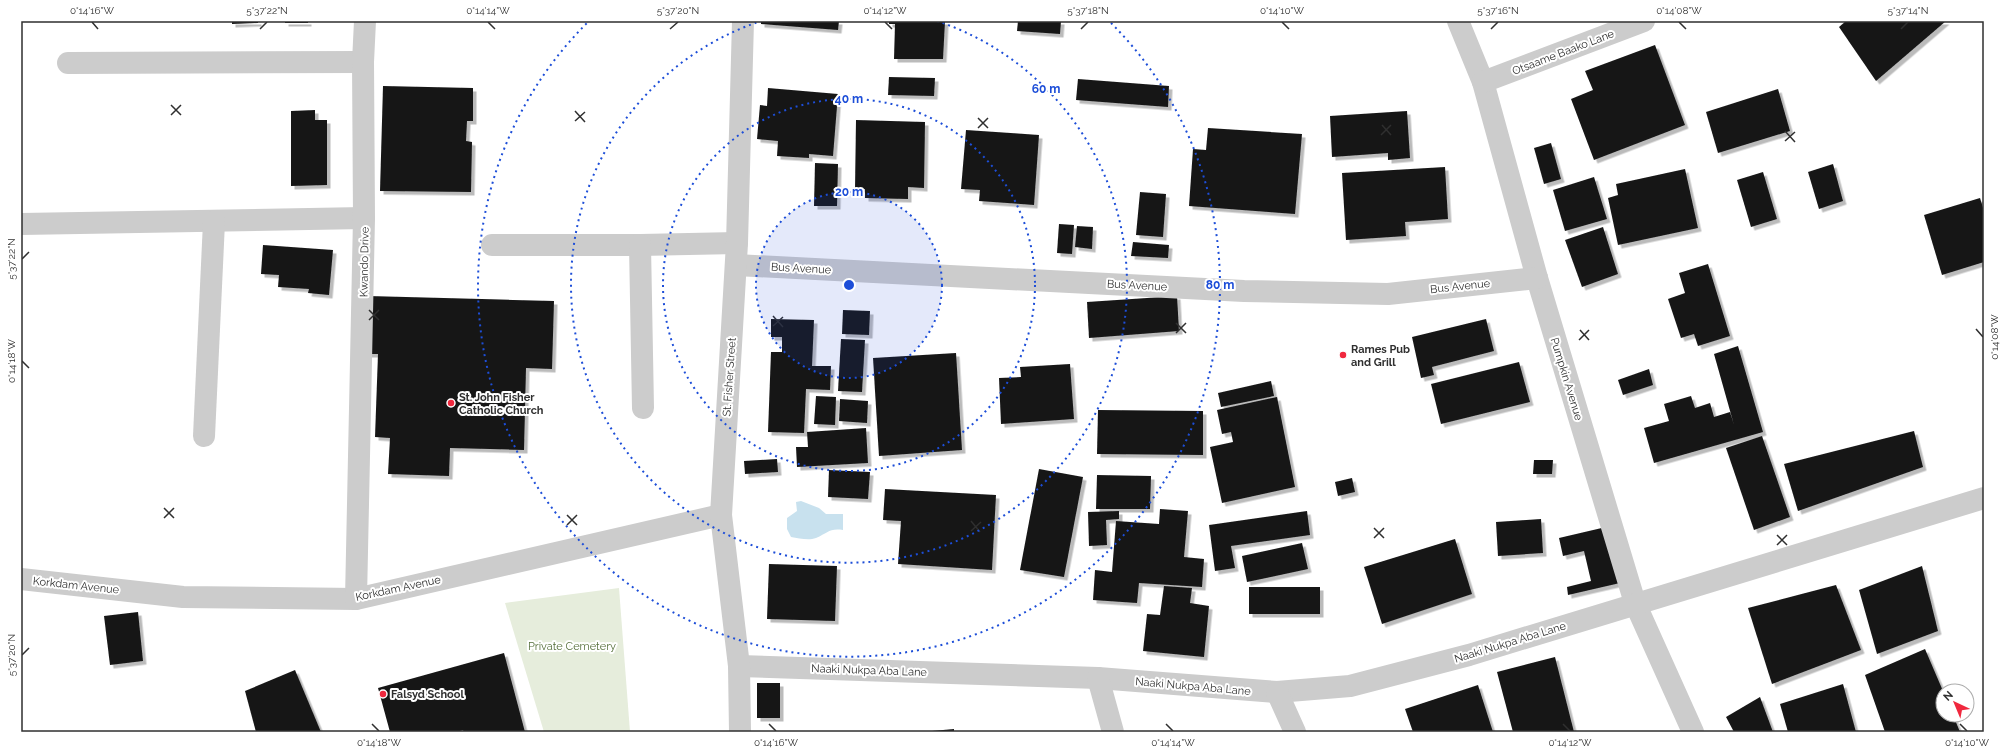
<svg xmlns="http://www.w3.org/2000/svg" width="2005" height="753" viewBox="0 0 2005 753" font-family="Raleway,sans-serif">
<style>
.green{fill:#e6eddc}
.water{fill:#c8e1ee}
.building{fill:#161616;filter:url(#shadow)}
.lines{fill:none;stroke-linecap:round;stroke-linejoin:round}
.minor{stroke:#ccc;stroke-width:22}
.ticks{fill:none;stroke:#2f2f2f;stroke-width:1.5}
.ring{fill:none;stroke:#1d4ed8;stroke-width:2;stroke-dasharray:2 4}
.poi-dot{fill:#f0283e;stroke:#fff;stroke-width:1.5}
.labels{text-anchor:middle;stroke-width:4;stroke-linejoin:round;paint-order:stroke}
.street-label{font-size:11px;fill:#2f2f2f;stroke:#fff}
.poi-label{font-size:11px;font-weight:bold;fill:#2f2f2f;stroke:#fff;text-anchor:start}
.park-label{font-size:11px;fill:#546e39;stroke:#fff}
.centre{fill:#1d4ed8;stroke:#fff;stroke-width:2}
.ring-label{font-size:12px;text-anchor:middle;font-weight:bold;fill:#1d4ed8;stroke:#fff;stroke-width:4;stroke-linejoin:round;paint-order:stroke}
.neatline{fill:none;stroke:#2f2f2f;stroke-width:1.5}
.ticks-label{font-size:10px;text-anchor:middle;fill:#2f2f2f}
</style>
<defs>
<filter id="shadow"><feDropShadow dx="3.5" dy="3.5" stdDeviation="0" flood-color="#0004"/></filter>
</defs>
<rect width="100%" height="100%" fill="#fff"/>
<path class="green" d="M619 588 630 732H544L505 603Z"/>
<path class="water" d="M801 501 819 508 826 514H843V530C829 528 828 533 816 538 808 541 799 538 791 537L787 529V518L797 511 796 502Z"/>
<g class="building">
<path d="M232 21H258V23L232 24Z"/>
<rect x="285" y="21" width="23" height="2"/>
<path d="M761 21H839L838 30 761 24Z"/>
<path d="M889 21H945L943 59H894L895 24H889Z"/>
<path d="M1018 21H1061L1060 34 1017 31Z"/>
<path d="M1846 21H1946L1876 81 1839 27Z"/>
<path d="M1655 45 1685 125 1594 160 1571 99 1593 90 1585 71Z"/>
<path d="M889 77 935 78 934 96 888 95Z"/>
<path d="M1078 79 1169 86 1168 107 1076 100Z"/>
<path d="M383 86 473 88V121H467L466 141 472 142 471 192 380 191Z"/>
<path d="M768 88 838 94 833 156 809 154V158L777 156 778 141 757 139 760 105 767 106Z"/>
<path d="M1778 89 1790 131 1718 153 1706 112Z"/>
<path d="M315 110V120H327V185L291 186V111Z"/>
<path d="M1407 111 1410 158 1388 160V153L1332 157 1330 116Z"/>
<path d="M856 120 925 122 924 188 908 187V199L865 198V189H855Z"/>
<path d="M1208 128 1302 134 1295 214 1189 206 1193 149 1206 150Z"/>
<path d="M966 130 1039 135 1034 205 979 201 980 190 961 189Z"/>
<path d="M1551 143 1561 179 1544 184 1534 148Z"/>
<path d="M815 163 838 164 837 206H814Z"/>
<path d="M1833 164 1843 201 1819 209 1808 172Z"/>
<path d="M1445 167 1448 219 1405 222 1406 236 1346 240 1342 173Z"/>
<path d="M1685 169 1698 228 1618 245 1608 198 1618 195 1616 184Z"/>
<path d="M1763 172 1777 219 1751 227 1737 180Z"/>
<path d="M1594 177 1607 219 1565 231 1553 190Z"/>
<path d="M1140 192 1166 194 1163 237 1136 235Z"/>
<path d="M1980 198 1984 211V262L1942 275 1924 215Z"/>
<path d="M1059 224 1074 225 1072 254 1057 253Z"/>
<path d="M1077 226 1093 227 1092 249 1075 247Z"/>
<path d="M1603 227 1618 274 1582 287 1565 240Z"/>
<path d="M1133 242 1169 245 1168 258 1131 256Z"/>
<path d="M263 245 333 250 329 295 308 293 309 289 278 287 279 275 261 274Z"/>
<path d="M1708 264 1730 336 1698 346 1694 334 1681 338 1668 299 1685 293 1679 273Z"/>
<path d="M368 296 554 301 552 369 526 368 524 450 450 448 449 476 388 474 390 438 375 437 378 354H366Z"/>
<path d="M1177 296 1179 331 1089 338 1087 302Z"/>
<path d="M843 310 870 311 869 335 842 334Z"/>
<path d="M771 319 814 320 812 366H831L830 390 806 389 804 433 768 432 771 352H782V337H771Z"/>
<path d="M1486 319 1494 351 1432 367 1434 375 1421 378 1412 337Z"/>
<path d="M841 339 865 340 862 392 838 391Z"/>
<path d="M1738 346 1763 432 1654 463 1644 428 1669 421 1664 404 1691 396 1695 408 1710 403 1714 417 1730 412 1734 425 1714 354Z"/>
<path d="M956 353 962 450 879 456 873 358Z"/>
<path d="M1519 362 1530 402 1441 424 1431 384Z"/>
<path d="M1070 364 1074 419 1001 424 999 378 1021 377 1020 367Z"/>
<path d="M1649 369 1653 385 1623 395 1618 380Z"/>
<path d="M1271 381 1274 396 1221 407 1218 393Z"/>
<path d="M816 396 836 397 835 425 814 424Z"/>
<path d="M1277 397 1295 487 1222 503 1210 447 1233 442 1231 432 1222 434 1217 410Z"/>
<path d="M840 399 868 401 867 423 839 421Z"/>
<path d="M1098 410 1203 411V455L1097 454Z"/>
<path d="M866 428 868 463 797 467 796 447H808L807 432Z"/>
<path d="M1914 431 1923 467 1798 511 1784 464Z"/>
<path d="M1762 436 1790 517 1754 530 1726 448Z"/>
<path d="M777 459 778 472 745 474 744 461Z"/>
<path d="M1534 460H1553L1552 474H1533Z"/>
<path d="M1039 469 1083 477 1064 577 1020 570Z"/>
<path d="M829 470 870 472 868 499 828 497Z"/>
<path d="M1097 475 1151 476 1150 509H1096Z"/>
<path d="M1352 478 1355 492 1338 496 1335 482Z"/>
<path d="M885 489 996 495 992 570 898 564 901 521 883 520Z"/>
<path d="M1160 509 1188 511 1184 557 1204 559 1202 587 1139 583 1137 603 1093 600 1095 570 1112 572 1116 521 1159 524Z"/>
<path d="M1119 511V519L1106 520 1107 545 1089 546 1088 512Z"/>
<path d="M1307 511 1310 535 1231 546 1235 568 1215 571 1209 525Z"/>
<path d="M1541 519 1543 553 1498 556 1496 522Z"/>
<path d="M1606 527 1620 583 1568 595 1567 587 1591 581 1584 551 1563 556 1559 538Z"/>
<path d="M1455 539 1472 594 1382 624 1364 567Z"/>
<path d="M1302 543 1308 569 1247 582 1242 556Z"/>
<path d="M769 564 837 566 835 621 767 619Z"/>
<path d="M1922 566 1938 631 1877 654 1859 590Z"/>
<path d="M1836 585 1861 650 1772 684 1748 608Z"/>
<path d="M1164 586 1192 588 1190 603 1209 606 1204 657 1143 651 1147 614 1160 615Z"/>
<rect x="1249" y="587" width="71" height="27"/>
<path d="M138 612 143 661 110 665 104 616Z"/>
<path d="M1925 649 1943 691V715H1953L1960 732H1885L1865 675Z"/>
<path d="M504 653 525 732H464L463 730 457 732H390L378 688Z"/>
<path d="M1555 657 1574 732H1513L1497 672Z"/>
<path d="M295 670 321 732H256L245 691Z"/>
<rect x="757" y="683" width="23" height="35"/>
<path d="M1843 684 1856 732H1788L1780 704Z"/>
<path d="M1478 685 1493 732H1413L1405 709Z"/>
<path d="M1760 697 1773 732H1734L1726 717Z"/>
<path d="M954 729V732H932V731Z"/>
</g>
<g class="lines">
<g class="minor">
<path d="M1458 21 1483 82 1537 278 1635 603 1693 732"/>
<path d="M68 63 363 62"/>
<path d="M1483 82 1644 21"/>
<path d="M21 224 364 218"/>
<path d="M492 245H640L737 243"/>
<path d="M640 245 643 408"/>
<path d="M736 265 1244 291 1388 294 1537 278"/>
<path d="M204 436 214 222"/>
<path d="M21 579 183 597 356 599 721 515"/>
<path d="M356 599 364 218 363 62 365 21"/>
<path d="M739 666 1098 678 1277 692 1350 686 1469 655 1984 498"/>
<path d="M1098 678 1113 732"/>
<path d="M1277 692 1295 732"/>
<path d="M740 732 739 666 721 515 737 243 743 21"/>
</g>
</g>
<path class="ticks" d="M92 22 98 29M488 22 495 29M885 22 892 29M1282 22 1289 29M1679 22 1686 29M260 29 267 22M670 29 678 22M1081 29 1088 22M1491 29 1498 22M1901 29 1908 22M171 105 181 115M575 111 585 122M171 115 181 105M978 118 988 128M575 121 585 112M1382 125 1391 135M978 128 988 118M1785 131 1795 142M1381 135 1391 125M1785 141 1795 132M22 259 29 252M369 310 379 320M773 316 783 327M369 320 379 310M1176 323 1186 333M773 326 783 317M1976 329 1983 337M1580 330 1589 340M1176 333 1186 323M1579 340 1589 330M22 361 29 368M164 508 174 518M567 515 577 525M164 518 174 508M971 521 980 532M567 525 577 515M1374 528 1384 538M971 531 981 522M1777 535 1787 545M1374 538 1384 528M1777 545 1787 535M22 655 29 648M372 724 379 731M769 724 776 731M1166 724 1173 731M1563 724 1570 731M1960 724 1967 731"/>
<circle cx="849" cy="285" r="93" fill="#1d4ed8" fill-opacity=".12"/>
<g class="ring">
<circle cx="849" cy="285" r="93"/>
<circle cx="849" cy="285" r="186"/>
<path d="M937 21A278 278 0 1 1 761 21"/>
<path d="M1111 23A371 371 0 1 1 587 23"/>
</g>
<g class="poi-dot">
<circle cx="1343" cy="355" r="4"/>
<circle cx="451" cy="403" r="4"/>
<circle cx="383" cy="694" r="4"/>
</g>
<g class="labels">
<g class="street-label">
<text transform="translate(1563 52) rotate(-21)" y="4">Otsaame Baako Lane</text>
<text transform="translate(364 262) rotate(-89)" y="4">Kwando Drive</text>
<text transform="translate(801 268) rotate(3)" y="4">Bus Avenue</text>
<text transform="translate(1137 285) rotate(3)" y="4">Bus Avenue</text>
<text transform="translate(1460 286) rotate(-6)" y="4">Bus Avenue</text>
<text transform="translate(729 377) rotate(-86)" y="4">St. Fisher Street</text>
<text transform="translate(1567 379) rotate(73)" y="4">Pumpkin Avenue</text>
<text transform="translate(76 585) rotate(6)" y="4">Korkdam Avenue</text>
<text transform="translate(398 588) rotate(-12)" y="4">Korkdam Avenue</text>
<text transform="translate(1510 642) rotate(-17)" y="4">Naaki Nukpa Aba Lane</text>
<text transform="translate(869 670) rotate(2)" y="4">Naaki Nukpa Aba Lane</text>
<text transform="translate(1193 686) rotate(5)" y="4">Naaki Nukpa Aba Lane</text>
</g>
<g class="poi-label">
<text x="1351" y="353">Rames Pub<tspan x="1351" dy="13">and Grill</tspan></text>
<text x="459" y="401">St. John Fisher<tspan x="459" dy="13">Catholic Church</tspan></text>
<text x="391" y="698">Falsyd School</text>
</g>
<g class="park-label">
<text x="572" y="650">Private Cemetery</text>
</g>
</g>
<circle cx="849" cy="285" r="6" class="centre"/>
<g class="ring-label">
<text x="1046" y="93">60 m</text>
<text x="849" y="103">40 m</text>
<text x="849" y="196">20 m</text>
<text x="1220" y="289">80 m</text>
</g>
<rect width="2005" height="753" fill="none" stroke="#ffffff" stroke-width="44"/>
<g transform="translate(1955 703) rotate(316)"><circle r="19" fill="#ffffff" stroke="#acacac"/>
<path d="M0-3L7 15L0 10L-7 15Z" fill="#f0283e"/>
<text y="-6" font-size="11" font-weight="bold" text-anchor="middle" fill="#2f2f2f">N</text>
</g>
<rect x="22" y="22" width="1961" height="709" class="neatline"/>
<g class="ticks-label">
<text x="92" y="14">0°14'16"W</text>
<text x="267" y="14">5°37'22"N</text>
<text x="488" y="14">0°14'14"W</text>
<text x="678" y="14">5°37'20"N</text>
<text x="885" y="14">0°14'12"W</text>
<text x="1088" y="14">5°37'18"N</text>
<text x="1282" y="14">0°14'10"W</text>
<text x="1498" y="14">5°37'16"N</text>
<text x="1679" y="14">0°14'08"W</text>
<text x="1908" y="14">5°37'14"N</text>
<text transform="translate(11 259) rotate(-90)" y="4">5°37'22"N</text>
<text transform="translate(1994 337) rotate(-90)" y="4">0°14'08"W</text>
<text transform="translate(11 361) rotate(-90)" y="4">0°14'18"W</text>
<text transform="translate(11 655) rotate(-90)" y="4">5°37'20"N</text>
<text x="379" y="746">0°14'18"W</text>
<text x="776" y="746">0°14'16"W</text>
<text x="1173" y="746">0°14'14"W</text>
<text x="1570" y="746">0°14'12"W</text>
<text x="1967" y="746">0°14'10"W</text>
</g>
</svg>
